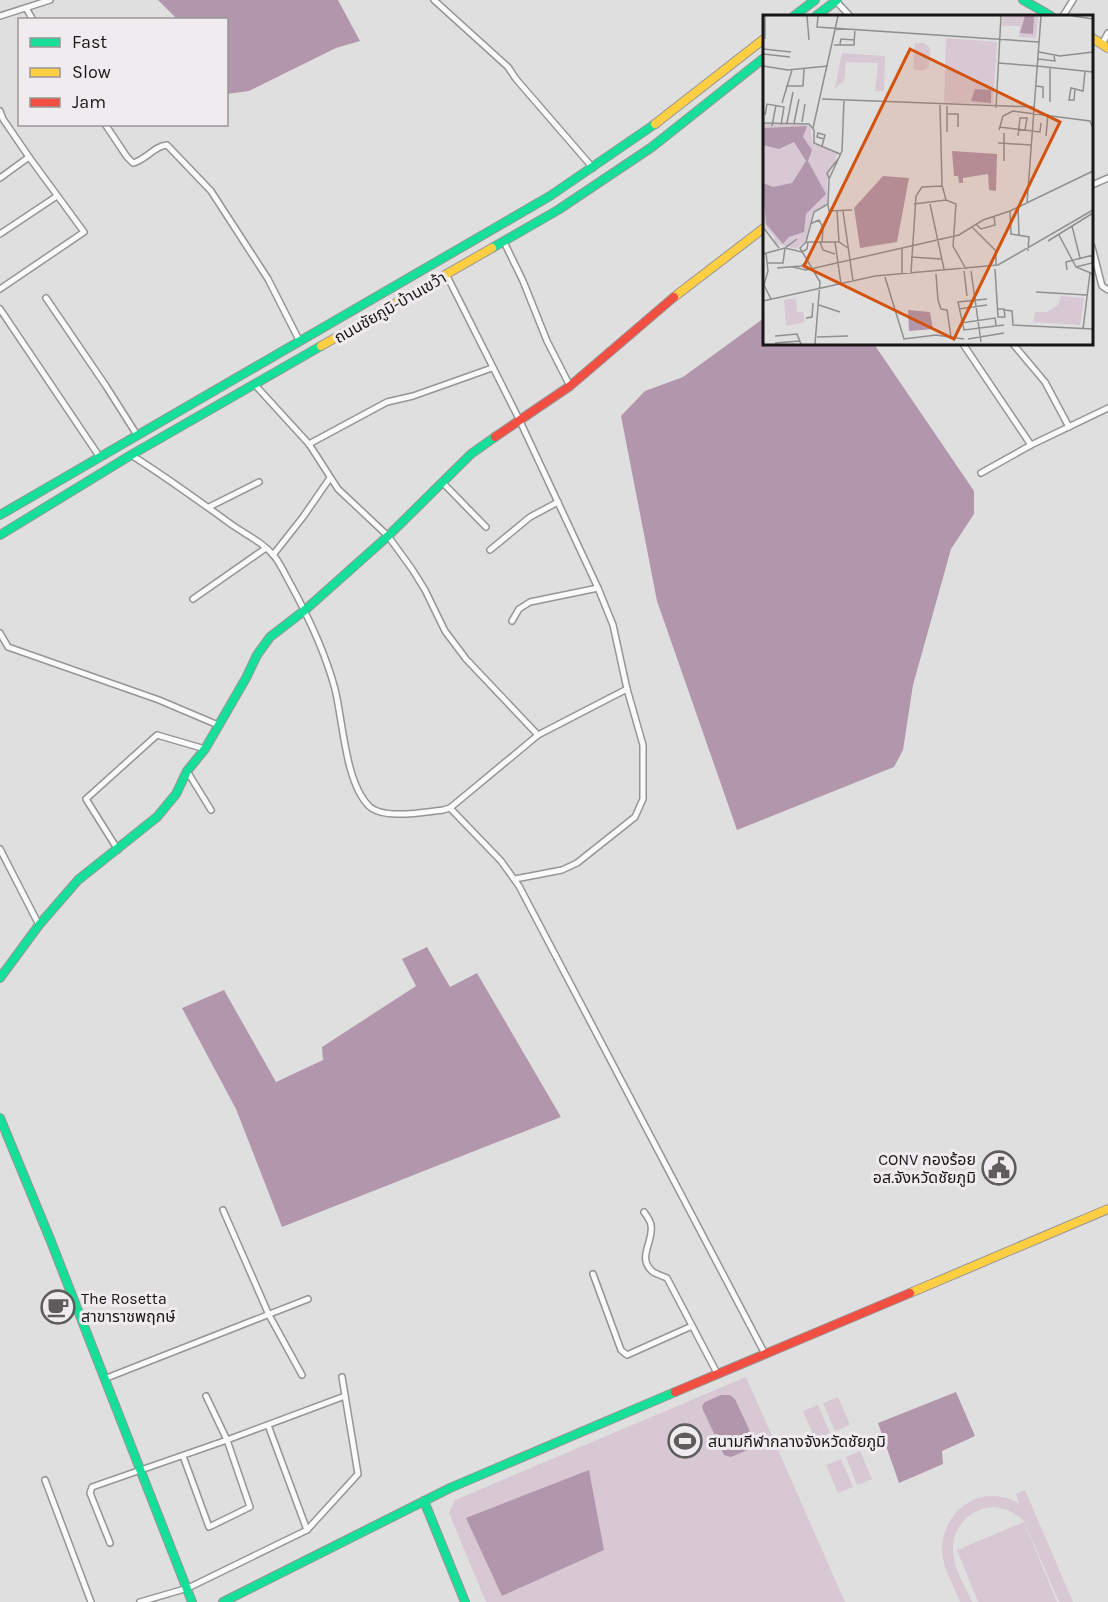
<svg xmlns="http://www.w3.org/2000/svg" width="1108" height="1602" viewBox="0 0 1108 1602" font-family="Karla,'Noto Sans Thai',sans-serif">
<style>
.green{fill:#d7c8d3}
.water{fill:#b297ac}
.lines{fill:none;stroke-linecap:round;stroke-linejoin:round}
.street-casing{stroke:#969596;stroke-width:8}
.fast-casing{stroke:#969596;stroke-width:10}
.slow-casing{stroke:#969596;stroke-width:10}
.jam-casing{stroke:#969596;stroke-width:10}
.street{stroke:#fafafa;stroke-width:5}
.fast{stroke:#16e098;stroke-width:8}
.slow{stroke:#ffcf43;stroke-width:8}
.jam{stroke:#f24e42;stroke-width:8}
.labels{text-anchor:middle;stroke-width:6;stroke-linejoin:round;paint-order:stroke}
.street-label{font-size:16px;fill:#181617;stroke:#efebee}
.poi-label{font-size:16px;fill:#181617;stroke:#efebee;text-anchor:start}
.inset-road{fill:none;stroke:#908f90;stroke-width:1.5}
.view{fill:#d3520d;fill-opacity:0.15;stroke:#d3520d;stroke-width:3}
.inset-edge{fill:none;stroke:#181617;stroke-width:3}
</style>
<rect width="100%" height="100%" fill="#e0dfe0"/>
<g class="green">
<path d="M746 1377 845 1602H486L449 1513 455 1500Z"/>
<path d="M838 1397 850 1425 835 1431 823 1403Z"/>
<path d="M818 1405 830 1433 815 1439 803 1411Z"/>
<path d="M860 1451 872 1479 857 1485 846 1457Z"/>
<path d="M841 1459 853 1487 838 1493 826 1465Z"/>
<path d="M1025 1490 1073 1602H1059L1024 1521C1018 1516 1012 1511 1004 1509 979 1501 952 1523 953 1549 953 1567 965 1586 972 1602H960C954 1586 942 1567 942 1549 942 1522 964 1496 992 1496 1002 1496 1010 1499 1019 1503L1016 1494Z"/>
<path d="M1024 1522 1057 1602H978L957 1550Z"/>
</g>
<g class="water">
<path d="M158 0H338L360 41 336 48 249 91 227 94 226 20 177 19Z"/>
<path d="M764 318V344H874L974 491V514L951 549 913 685 903 750 894 767 737 830 657 601 621 416 645 391 683 377Z"/>
<path d="M427 947 450 987 477 973 561 1117 282 1227 236 1109 182 1008 224 990 276 1082 323 1060 322 1047 416 986 402 959Z"/>
<path d="M956 1392 975 1436 942 1451 943 1464 899 1483 878 1423Z"/>
<path d="M721 1395H730L735 1399 755 1442 752 1448 731 1457 724 1455 703 1410 702 1406 705 1402Z"/>
<path d="M589 1470 604 1550 502 1596 466 1518Z"/>
</g>
<g class="lines">
<g class="street-casing">
<g id="street">
<path d="M434 0 508 67 516 79 593 168"/>
<path d="M836 1 850 16"/>
<path d="M26 8 33 20"/>
<path d="M0 16 50 0"/>
<path d="M1063 16 1073 0"/>
<path d="M1102 44 1108 33"/>
<path d="M0 111 3 119 29 157 84 232 0 289"/>
<path d="M105 124 127 157 133 163C146 160 154 146 167 145L211 191 268 279 299 340"/>
<path d="M0 178 29 157"/>
<path d="M1092 185 1108 178"/>
<path d="M0 234 57 196"/>
<path d="M504 242 523 281 547 341 570 386"/>
<path d="M1092 247 1102 286 1108 290"/>
<path d="M446 274 519 419 598 588 613 625 627 689 643 745V799L635 817 577 863 562 870 515 879"/>
<path d="M46 298 106 386 137 435"/>
<path d="M0 309 99 456"/>
<path d="M963 344 1031 445"/>
<path d="M1013 344 1045 382 1069 427"/>
<path d="M255 385 309 444 338 489 388 536 412 569 425 590 445 631 466 659 538 735"/>
<path d="M309 444 387 402 413 396 492 368"/>
<path d="M131 455C165 476 196 499 228 522 244 534 262 541 275 557 281 565 286 576 291 585 309 618 325 652 335 689 343 721 345 782 369 806 383 820 424 812 443 810L450 808 538 735 627 689"/>
<path d="M981 473 1031 445 1108 408"/>
<path d="M442 482 486 527"/>
<path d="M209 507 259 482"/>
<path d="M490 550 530 517 558 502"/>
<path d="M273 555 303 517 330 478"/>
<path d="M193 599 266 548"/>
<path d="M512 621 519 609 530 602 598 588"/>
<path d="M0 633 8 647 159 700 218 725"/>
<path d="M187 771 211 810"/>
<path d="M450 808 501 861 519 886 765 1354"/>
<path d="M0 849 39 925"/>
<path d="M118 850 86 799 157 735 205 749"/>
<path d="M223 1210 269 1315 302 1375"/>
<path d="M644 1212C647 1216 650 1220 651 1225 654 1242 636 1258 653 1272 657 1274 662 1276 667 1278L718 1375"/>
<path d="M593 1274 621 1350 627 1355 692 1326"/>
<path d="M104 1379 308 1299"/>
<path d="M268 1425 307 1530"/>
<path d="M183 1456 209 1527 250 1507 227 1440 206 1396"/>
<path d="M45 1480 91 1602"/>
<path d="M110 1543 90 1493 92 1487 227 1440 345 1396"/>
<path d="M140 1602 188 1588 307 1530 358 1474 342 1377"/>
</g>
</g>
<g class="fast-casing">
<g id="fast">
<path d="M1023 0 1051 16"/>
<path d="M794 16 815 0"/>
<path d="M816 16 837 0"/>
<path d="M492 248 558 210 652 147 764 58"/>
<path d="M0 515 550 196 655 124"/>
<path d="M0 535 131 455 321 346"/>
<path d="M0 978 39 925 78 880 157 817 176 794 187 771 205 749 246 678 257 655 270 637 305 610 388 536 471 454 495 437"/>
<path d="M0 1118 50 1239 192 1602"/>
<path d="M424 1501 465 1602"/>
<path d="M223 1602 450 1488 675 1392"/>
</g>
</g>
<g class="slow-casing">
<g id="slow">
<path d="M1092 38 1108 48"/>
<path d="M655 124 764 39"/>
<path d="M674 297 764 228"/>
<path d="M321 346 492 248"/>
<path d="M910 1293 1108 1209"/>
</g>
</g>
<g class="jam-casing">
<g id="jam">
<path d="M495 437 570 386 674 297"/>
<path d="M675 1392 910 1293"/>
</g>
</g>
<use href="#street" class="street"/>
<use href="#fast" class="fast"/>
<use href="#slow" class="slow"/>
<use href="#jam" class="jam"/>
</g>
<defs>
<g id="civic-ring" transform="scale(1.725)"><circle r="9.5" fill="#efebee" stroke="#5e5c5d" stroke-width="1.5"/><path d="M-.6-6.5H3V-4.5H.6V-3L4-1V1h2V6H-6V1h2V-1L-.6-3ZM-1.2 2.5V6h2.4V2.5Z" fill="#5e5c5d"/></g>
<g id="cafe-ring" transform="scale(1.725)"><circle r="9.5" fill="#efebee" stroke="#5e5c5d" stroke-width="1.5"/><path d="M-5.5-4.5H6V0H3Q3 3.5 0 3.5H-2.5Q-5.5 3.5-5.5 0ZM3-3.2v2h1.7v-2ZM-6 4.5H4V6H-6Z" fill="#5e5c5d"/></g>
<g id="stadium-ring" transform="scale(1.725)"><circle r="9.5" fill="#efebee" stroke="#5e5c5d" stroke-width="1.5"/><path d="M0-5a6.5 5 0 1 0 0 10a6.5 5 0 1 0 0-10ZM-3.5-1.8h7v3.6h-7Z" fill="#5e5c5d"/></g>
</defs>
<g fill-rule="evenodd">
<use href="#civic-ring" x="999" y="1168"/>
<use href="#cafe-ring" x="58" y="1307"/>
<use href="#stadium-ring" x="685" y="1441"/>
</g>
<g class="labels">
<g class="street-label">
<text transform="translate(390 307) rotate(-30)" y="6">ถนนชัยภูมิ-บ้านเขว้า</text>
</g>
<g class="poi-label">
<text x="976" y="1165" text-anchor="end">CONV กองร้อย<tspan x="976" dy="18">อส.จังหวัดชัยภูมิ</tspan></text>
<text x="81" y="1304">The Rosetta<tspan x="81" dy="18">สาขาราชพฤกษ์</tspan></text>
<text x="708" y="1447">สนามกีฬากลางจังหวัดชัยภูมิ</text>
</g>
</g>
<g transform="translate(763 15)">
<rect width="330" height="330" fill="#e0dfe0"/>
<path d="M240 1H275L273 23 256 22 257 11H239ZM183 23 234 27 230 89 181 88ZM152 28H162L167 33 166 52 160 56 150 54ZM79 38 122 41 121 76H112L115 48 83 47 81 66 72 73ZM0 108 47 110 50 129 75 137 64 166V190L49 198 43 226 33 234 11 228 12 222 1 211ZM298 281 321 283 317 310 270 307 272 297H284L295 290ZM33 283 34 297H40L42 307 23 311 21 285Z" fill="#d7c8d3"/>
<path d="M262 1H271L270 19 257 18ZM212 74 228 75V88L208 86ZM44 111 40 122 49 135 45 146 63 179 43 199 41 217 26 222 20 229 3 209 0 168 10 172 29 168 43 146 31 127 16 134 0 130V113ZM189 136 234 139 233 176 226 175 225 159 200 163V168H196L195 161H191ZM120 161 146 163 134 227 97 233 91 193ZM145 295 167 297 170 314 146 316Z" fill="#b297ac"/>
<path class="inset-road" d="M44 1 46 25M55 1 54 12 276 27M310 1 330 4M2 24V1M77 29 78 24 92 25M71 30H91L92 14M0 34 28 37M276 37 297 41 330 37M0 39 27 42M275 44 292 46 291 41M235 48 274 51M0 51 25 55 65 51M274 51 330 57M23 71H40L41 54M273 71 280 72V83M312 74 311 85H306L308 73 320 76 322 57M59 84 271 92M287 87V53M19 88 29 55M177 90 179 170 183 185M233 93 238 1M185 99H195V112M2 100 4 89 21 92 18 110M39 107 42 89M0 108 46 109 51 115V128L77 139M24 108 30 77M31 108 36 84M9 111 13 90M236 112 277 117 278 108M50 113 75 1M236 115 240 101 250 96 327 106 330 113M184 117V91M255 121 257 103H264L262 115M283 121 285 99M235 128 268 130M59 131 62 120 55 118 54 122 61 124M241 146V118M66 163 64 158 75 144M264 188 278 1M151 189 183 185 193 189 190 231 203 254M167 189 181 254M65 190 66 196 89 195M255 192 256 220M74 196 76 227M80 196 90 266M247 196 248 219 266 222 265 236M47 209 56 205 60 213 59 227M213 209 218 214 232 210 231 201M309 211 317 243M0 212 16 233M209 212 233 236V251M296 220 313 252 330 259M285 226 330 198M43 227H76L85 233M57 227 60 235 72 239M72 227 78 269M3 238 5 256 1 270 8 284M0 239 22 233 39 237 44 234 45 227M148 242 178 244M5 248H20L22 233 34 224M30 252 43 255 196 220 220 205 247 196 330 156M313 252 329 248 330 231M14 253 38 251 44 246M232 254 235 302H242L241 294H235M304 255 303 247 330 240M201 256 204 281M208 256 218 327M139 258V234M148 258 153 181 159 172 179 171M173 259 175 285 178 294 184 295 188 322M122 262 141 324 173 320 201 324M273 277 324 280M224 284 195 287 201 315 241 310M0 286 112 261 235 250 330 195M56 290 77 297M196 294 224 290M242 295 249 296 250 310 330 314M43 303 49 302 50 288M198 308 232 303 233 310M320 314 327 258M12 321 34 319 38 329M54 322 85 321M205 324 241 318M12 328 37 326M52 329 57 267 37 233 43 227 51 197 65 189 66 164 79 136 81 85"/>
<path class="view" d="M147 34 297 107 191 324 41 251Z"/>
<rect width="330" height="330" class="inset-edge"/>
</g>
<rect x="18" y="18" width="210" height="108" fill="#efebee" stroke="#999698" stroke-width="1.5"/>
<rect x="30" y="38" width="30" height="9" fill="#16e098" stroke="#999698" stroke-width="1.5"/>
<text x="72" y="48" font-size="18" fill="#181617">Fast</text>
<rect x="30" y="68" width="30" height="9" fill="#ffcf43" stroke="#999698" stroke-width="1.5"/>
<text x="72" y="78" font-size="18" fill="#181617">Slow</text>
<rect x="30" y="98" width="30" height="9" fill="#f24e42" stroke="#999698" stroke-width="1.5"/>
<text x="72" y="108" font-size="18" fill="#181617">Jam</text>
</svg>
